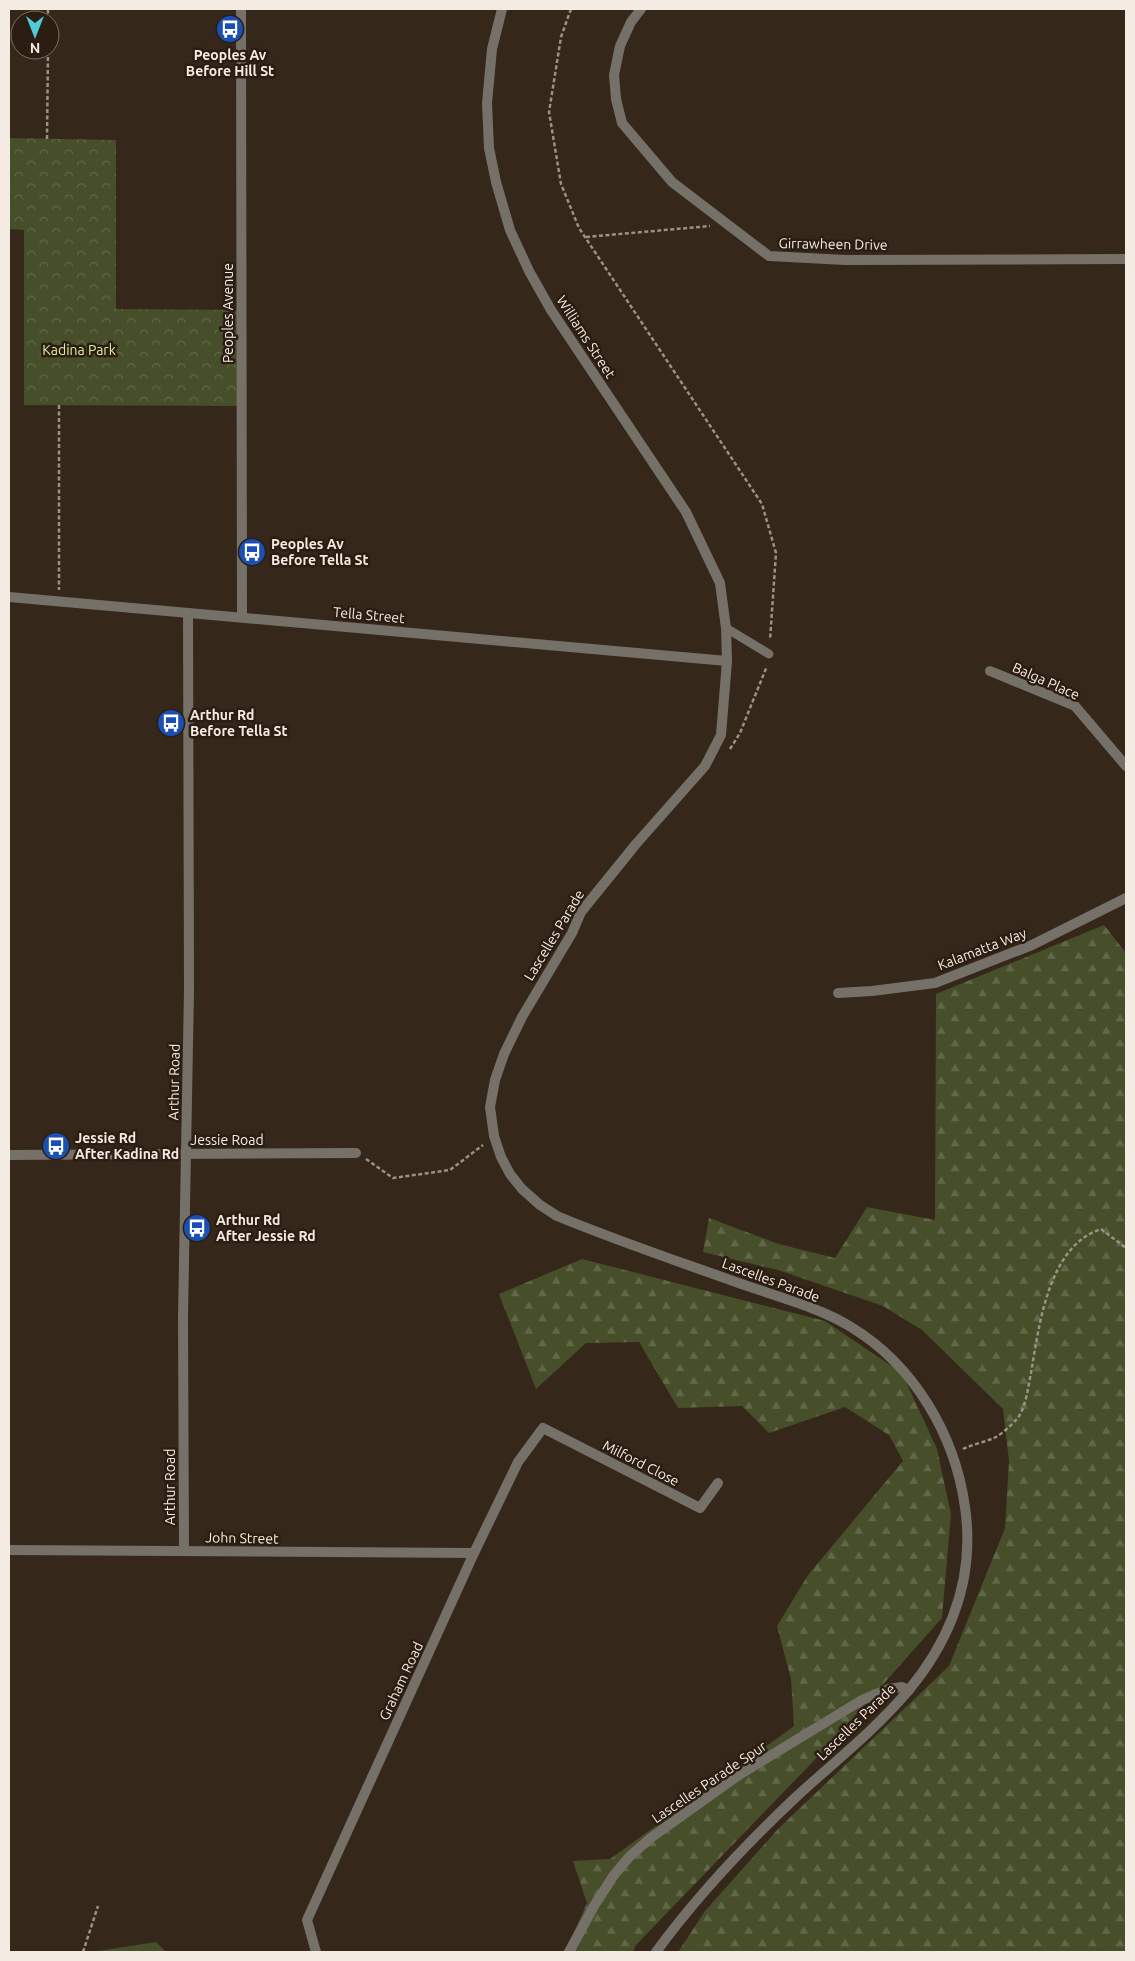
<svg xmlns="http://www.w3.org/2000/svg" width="1135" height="1961" viewBox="0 0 1135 1961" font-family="Ubuntu,sans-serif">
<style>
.green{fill:#464e2a}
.forest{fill:url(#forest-firs)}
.park{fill:url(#park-crowns)}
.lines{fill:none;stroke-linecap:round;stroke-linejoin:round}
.path{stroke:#9c9186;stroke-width:2.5;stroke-dasharray:4 2.5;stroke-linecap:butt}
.service{stroke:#757168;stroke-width:9}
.minor{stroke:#757168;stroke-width:10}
.labels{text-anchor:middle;stroke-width:5;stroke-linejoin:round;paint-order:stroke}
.poi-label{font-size:14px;font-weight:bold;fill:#f4ebe2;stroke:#2b1d11;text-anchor:start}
.street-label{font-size:14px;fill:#f4ebe2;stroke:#2b1d11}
.park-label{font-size:14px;fill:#dcefa3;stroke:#2b1d11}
</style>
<defs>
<pattern id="forest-firs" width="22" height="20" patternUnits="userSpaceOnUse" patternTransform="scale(1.25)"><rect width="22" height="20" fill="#464e2a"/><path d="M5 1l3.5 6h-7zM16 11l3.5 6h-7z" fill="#616849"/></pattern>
<pattern id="park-crowns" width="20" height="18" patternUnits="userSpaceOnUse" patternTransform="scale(1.25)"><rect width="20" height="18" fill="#464e2a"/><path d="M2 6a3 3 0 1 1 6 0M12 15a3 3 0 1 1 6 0" fill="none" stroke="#616849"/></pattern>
</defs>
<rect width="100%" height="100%" fill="#35271a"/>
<path class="green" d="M156 1942 166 1952H92Z"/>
<g class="forest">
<path d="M1104 925 1126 953V1952H678L705 1911 778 1829 949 1666 1005 1528 1009 1461 1003 1409 922 1330 883 1306 778 1270 703 1252 709 1218 779 1244 835 1258 867 1207 935 1220 936 994Z"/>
<path d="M582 1259 825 1321 902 1373 937 1449 951 1514 942 1618 829 1745 636 1945 633 1952H565L587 1903 573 1861 610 1859 794 1726 791 1679 777 1626 808 1575 903 1461 889 1435 845 1407 769 1433 742 1406 678 1408 639 1342 586 1343 536 1389 499 1294Z"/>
</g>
<path class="park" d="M9 138 116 140V309L242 310V406L24 405V230L9 229Z"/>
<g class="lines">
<g class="path">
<path d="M571 9 561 37 549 112 561 184 579 228 762 504 776 553 770 640"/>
<path d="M48 20V9"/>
<path d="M47 139 48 50"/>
<path d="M586 237 710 226"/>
<path d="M59 405V590"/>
<path d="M730 749 740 733 767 666"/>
<path d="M366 1159 393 1178 450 1170 483 1145"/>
<path d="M963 1449C973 1444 986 1442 996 1437 1002 1434 1011 1425 1016 1420 1026 1409 1028 1387 1031 1373 1039 1326 1048 1246 1101 1229L1126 1248"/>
<path d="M83 1952 98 1906"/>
</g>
<path class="service" d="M726 628 769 654"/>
<g class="minor">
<path d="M241 9 242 617"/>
<path d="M502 9 492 49 487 103 489 148 496 182 510 230 529 271 551 310 686 512 720 583 726 628 727 661 721 735 705 766 636 844 581 912 572 933 522 1017 504 1054 495 1080 490 1107 494 1136 501 1157 510 1174 522 1189 540 1205 557 1216C615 1240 674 1260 733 1281 771 1295 817 1306 851 1327 914 1365 955 1435 965 1507 975 1576 952 1638 908 1691 875 1730 834 1762 796 1797 745 1845 697 1896 656 1952"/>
<path d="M641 9 631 22 620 46 614 75 616 99 622 123 672 182 769 256 845 260 1126 259"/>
<path d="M9 597 727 661"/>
<path d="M990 671 1075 706 1126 766"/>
<path d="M838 993 872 991 935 983 1032 945 1126 898"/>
<path d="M9 1155 356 1153"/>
<path d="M9 1550 474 1553"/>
<path d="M184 1551 183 1316 189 990 188 613"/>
<path d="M316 1952 307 1920 474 1553 518 1462 543 1428 700 1508 718 1483"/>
<path d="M569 1952 594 1906 614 1875 630 1856 652 1837 739 1775 862 1700 889 1689 902 1687 909 1690"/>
</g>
</g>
<defs>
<g id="bus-disc" transform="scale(1.4375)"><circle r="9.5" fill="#1a4fb4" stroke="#2b1d11"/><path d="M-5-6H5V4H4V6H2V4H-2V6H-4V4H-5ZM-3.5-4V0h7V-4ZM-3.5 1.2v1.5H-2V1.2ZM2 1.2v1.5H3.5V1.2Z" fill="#fff"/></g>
</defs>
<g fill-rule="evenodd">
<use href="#bus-disc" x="230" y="29"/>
<use href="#bus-disc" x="252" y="552"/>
<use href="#bus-disc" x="171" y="723"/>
<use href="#bus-disc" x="56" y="1146"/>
<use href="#bus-disc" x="197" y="1228"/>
</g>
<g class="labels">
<g class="poi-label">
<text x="230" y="60" text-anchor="middle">Peoples Av<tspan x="230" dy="16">Before Hill St</tspan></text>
<text x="271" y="549">Peoples Av<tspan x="271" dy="16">Before Tella St</tspan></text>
<text x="190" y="720">Arthur Rd<tspan x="190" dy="16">Before Tella St</tspan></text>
<text x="75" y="1143">Jessie Rd<tspan x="75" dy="16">After Kadina Rd</tspan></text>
<text x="216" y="1225">Arthur Rd<tspan x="216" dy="16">After Jessie Rd</tspan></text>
</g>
<g class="street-label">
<text transform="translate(833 244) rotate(1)" y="5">Girrawheen Drive</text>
<text transform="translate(228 313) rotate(-90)" y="5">Peoples Avenue</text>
<text transform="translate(586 337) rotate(57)" y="5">Williams Street</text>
<text transform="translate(369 615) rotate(5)" y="5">Tella Street</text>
<text transform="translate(1046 681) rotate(24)" y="5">Balga Place</text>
<text transform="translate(554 935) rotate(-59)" y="5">Lascelles Parade</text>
<text transform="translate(982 949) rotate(-21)" y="5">Kalamatta Way</text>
<text transform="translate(174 1082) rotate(-89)" y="5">Arthur Road</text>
<text x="227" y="1145">Jessie Road</text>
<text transform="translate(771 1280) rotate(20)" y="5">Lascelles Parade</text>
<text transform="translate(641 1463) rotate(27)" y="5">Milford Close</text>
<text transform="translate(170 1487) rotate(-90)" y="5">Arthur Road</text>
<text transform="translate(242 1538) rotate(1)" y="5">John Street</text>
<text transform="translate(401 1681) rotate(-65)" y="5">Graham Road</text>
<text transform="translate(856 1722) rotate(-44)" y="5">Lascelles Parade</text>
<text transform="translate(709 1782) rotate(-34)" y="5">Lascelles Parade Spur</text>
</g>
<g class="park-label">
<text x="79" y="355">Kadina Park</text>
</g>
</g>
<rect width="1135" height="1961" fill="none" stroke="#f4ebe2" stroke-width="20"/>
<g transform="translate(35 35) rotate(180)"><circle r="24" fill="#2b1d11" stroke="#7b6f65"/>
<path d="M0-4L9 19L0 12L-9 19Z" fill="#52cbd9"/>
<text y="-8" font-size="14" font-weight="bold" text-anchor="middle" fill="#f4ebe2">N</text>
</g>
</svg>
